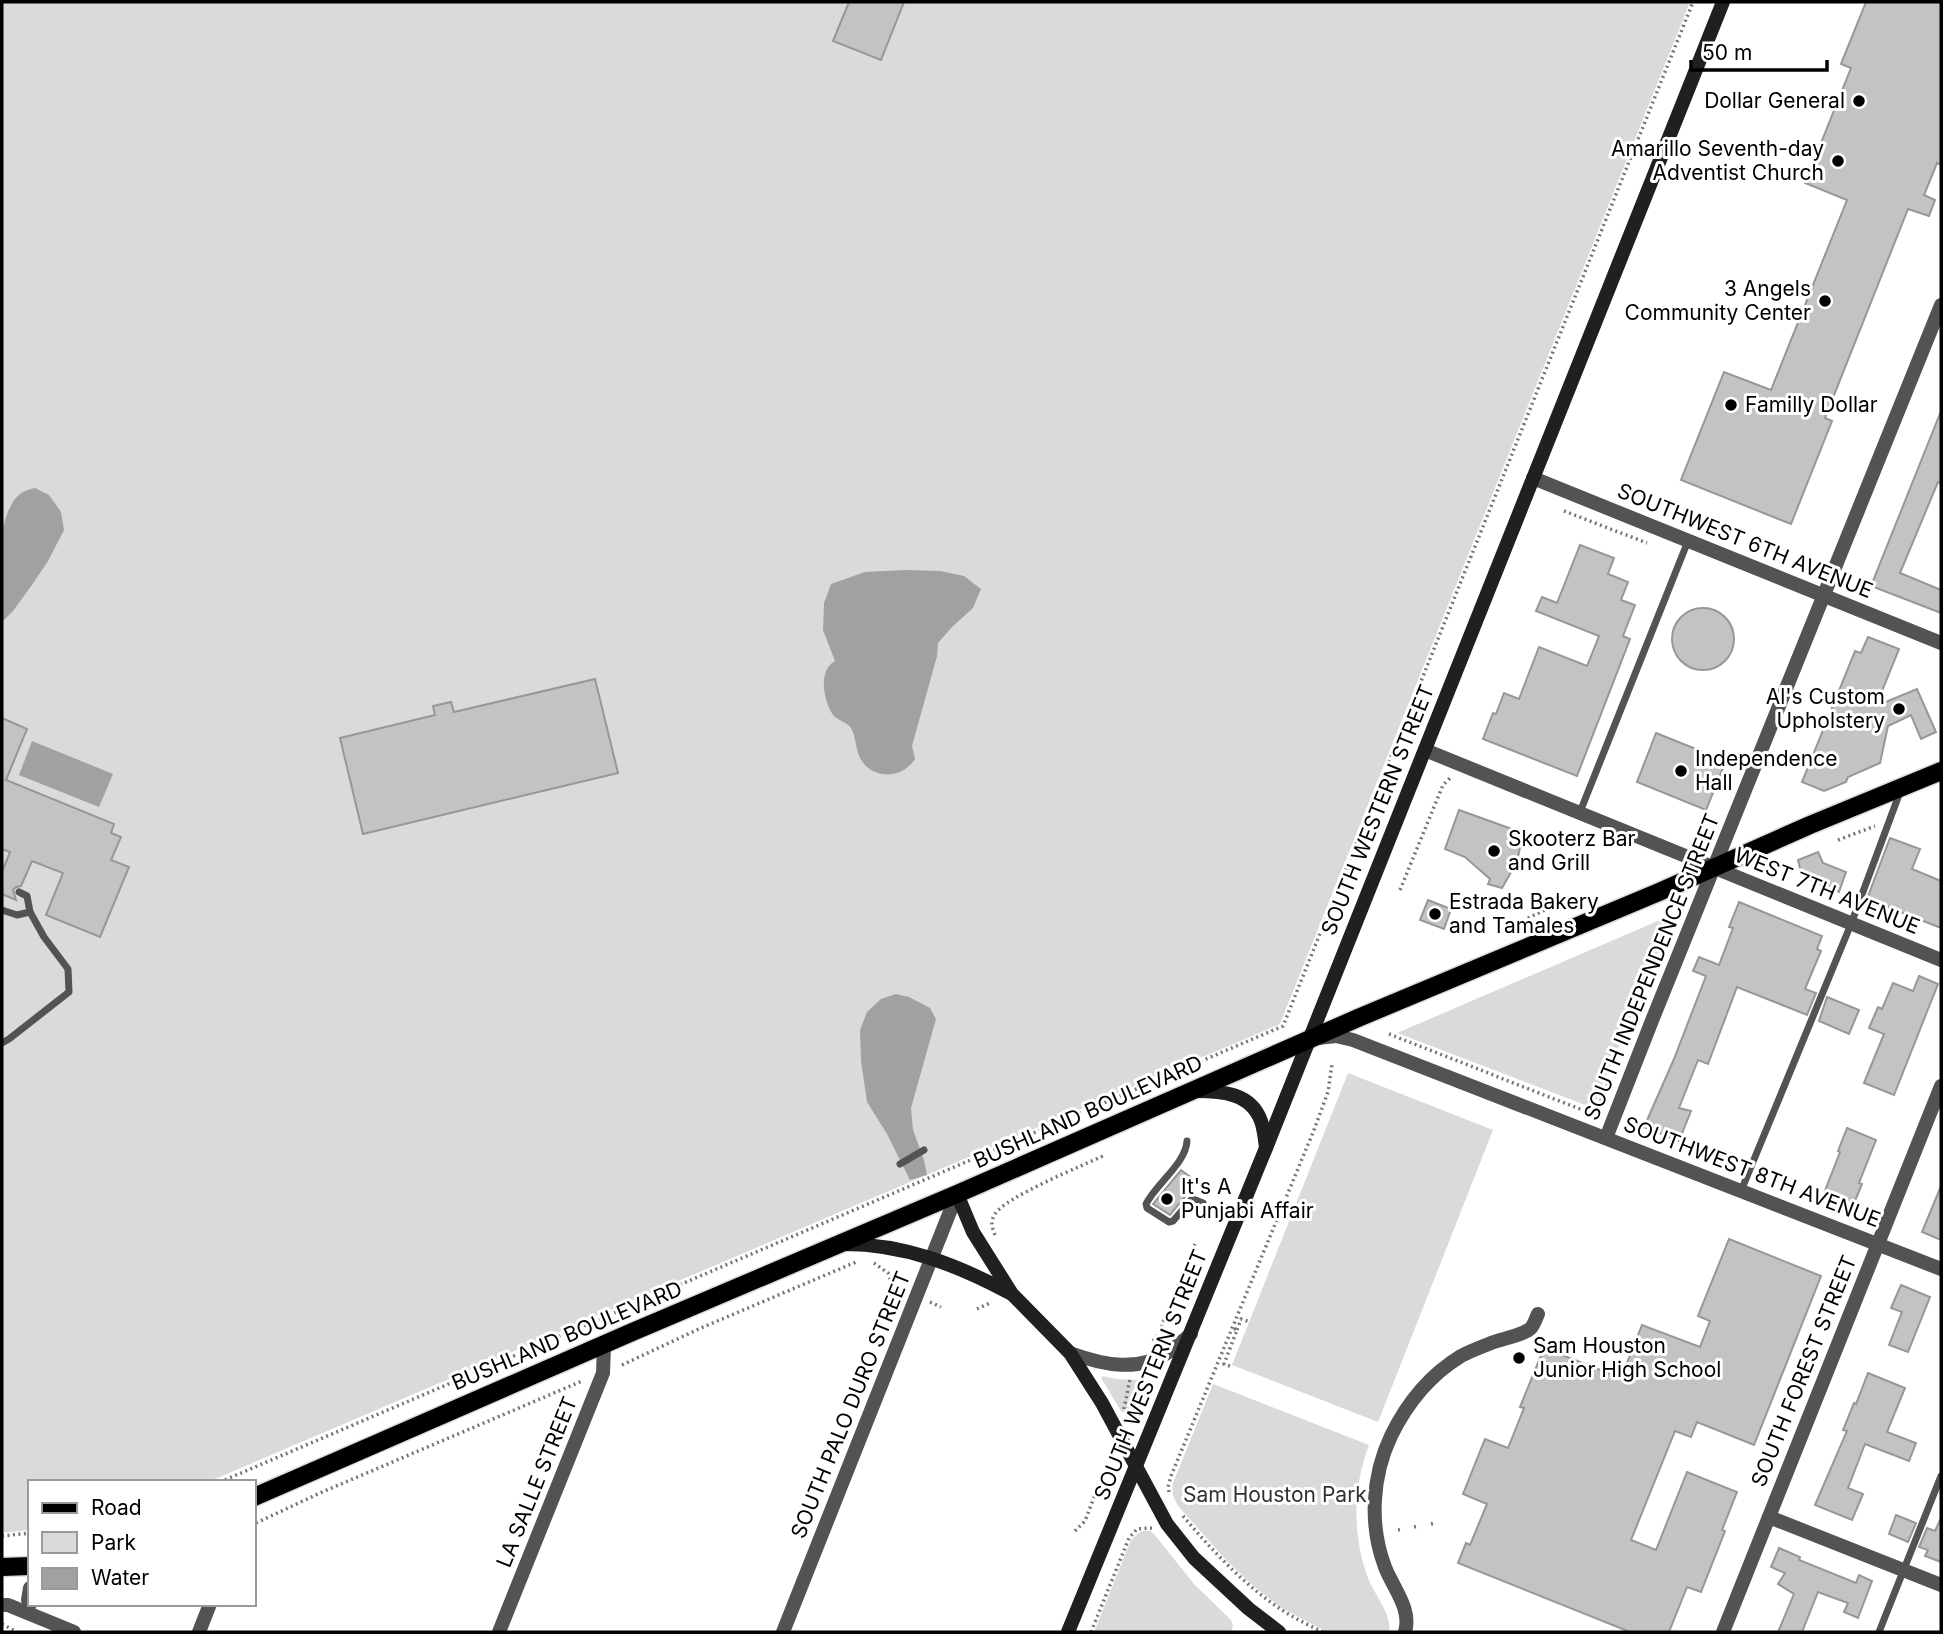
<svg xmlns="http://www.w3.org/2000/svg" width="1943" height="1634" viewBox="0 0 1943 1634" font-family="Inter,sans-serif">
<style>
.green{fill:#dadada}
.water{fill:#a1a1a1}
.building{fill:#c3c3c3;stroke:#979797;stroke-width:2}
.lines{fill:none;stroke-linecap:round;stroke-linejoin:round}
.primary-casing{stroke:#dbdbdb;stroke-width:21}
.path{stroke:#757575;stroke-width:3.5;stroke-dasharray:2 3.5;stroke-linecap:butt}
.service{stroke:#535353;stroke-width:7}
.minor{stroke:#535353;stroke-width:14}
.tertiary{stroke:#535353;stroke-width:14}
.secondary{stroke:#202020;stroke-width:14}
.primary{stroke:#000;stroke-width:18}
.poi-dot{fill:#000;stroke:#fff;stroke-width:2.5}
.labels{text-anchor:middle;stroke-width:6;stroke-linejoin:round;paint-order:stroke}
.poi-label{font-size:21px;fill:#000;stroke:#fff;text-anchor:start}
.street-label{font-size:21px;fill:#000;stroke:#fff}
.park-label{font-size:21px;fill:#313131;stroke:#fff}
</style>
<rect width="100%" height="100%" fill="#fff"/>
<g class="green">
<path d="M2 2H1690L1280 1024 208 1482H30V1530L2 1533Z"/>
<path d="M1660 920H1672L1593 1108 1397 1033Z"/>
<path d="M1348 1073 1493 1130 1378 1422 1232 1365Z"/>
<path d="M1103 1376 1116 1379 1138 1380 1139 1384 1130 1412 1128 1414C1126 1413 1123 1413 1122 1412 1120 1410 1104 1382 1101 1378Z"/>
<path d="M1213 1384 1369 1445C1353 1487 1352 1535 1368 1578 1374 1594 1393 1616 1389 1632H1327L1280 1607 1251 1584 1226 1560 1179 1507C1174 1499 1171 1493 1173 1483Z"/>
<path d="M1142 1531H1150L1154 1534 1194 1584 1231 1620 1233 1626 1231 1632H1094L1131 1540 1136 1535Z"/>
</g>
<g class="water">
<path d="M35 488 49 495 61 512 64 530 48 561 34 582 13 611 2 622V535C4 521 10 499 23 492 27 490 31 489 35 488Z"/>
<path d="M905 570 940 571 964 576 981 589 973 608 952 627 938 643 937 656 912 746 915 759C904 777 878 780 864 764 855 754 857 738 851 728 847 722 837 720 833 715 823 700 818 670 835 661L823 630 824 603 831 584 865 572Z"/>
<path d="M32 741 113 774 99 807 19 775Z"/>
<path d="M896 994 909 997 930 1008 936 1019 911 1108 913 1130 924 1160 927 1175 910 1180 887 1134 867 1102 861 1061 860 1030 867 1012 881 999Z"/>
</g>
<g class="building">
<path d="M849 2H904L881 60 833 41Z"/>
<path d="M1866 2H1941V165L1937 163 1924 195 1935 200 1929 216 1908 209 1825 418 1832 421 1791 524 1681 480 1724 372 1771 390 1847 200 1805 183 1851 68 1841 64Z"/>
<path d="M1941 411V483L1938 482 1900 573 1941 590V613L1871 586Z"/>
<path d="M1580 545 1614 558 1608 574 1628 582 1621 600 1635 605 1623 636 1630 639 1577 776 1483 739 1493 713 1496 714 1504 693 1519 699 1539 647 1587 666 1599 636 1536 611 1542 597 1557 603Z"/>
<circle cx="1703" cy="639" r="31"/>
<path d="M1868 637 1899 649 1876 706 1917 689 1936 732 1921 739 1911 715 1888 726 1880 763 1848 777 1846 782 1824 791 1802 782 1855 651 1861 653Z"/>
<path d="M595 679 618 773 363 834 340 738 435 715 433 706 451 702 454 712Z"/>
<path d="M2 718 27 729 6 780 114 824 111 833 121 837 111 860 129 867 100 937 46 915 63 873 32 861 21 886 16 887 13 890 16 900 2 894V872L10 852 2 849Z"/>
<path d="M1656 733 1726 761 1706 810 1637 782Z"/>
<path d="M1459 810 1523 833 1517 862 1502 888 1488 884 1490 879 1465 857 1445 849Z"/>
<path d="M1890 838 1920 849 1912 869 1941 881V928L1867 899Z"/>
<path d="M1818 852 1823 863 1846 872 1839 892 1802 876 1798 860Z"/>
<path d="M1428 900 1451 909 1444 929 1420 920Z"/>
<path d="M1739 902 1822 936 1817 949 1821 951 1805 989 1816 993 1807 1015 1737 987 1708 1064 1698 1060 1679 1108 1691 1111 1679 1141 1644 1127 1674 1059 1706 976 1693 971 1699 957 1719 965 1733 928 1729 927Z"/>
<path d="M1919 976 1938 984 1894 1095 1864 1083 1884 1034 1869 1028 1878 1007 1882 1009 1893 983 1913 991Z"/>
<path d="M1827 997 1859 1010 1849 1034 1819 1021Z"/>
<path d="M1847 1128 1876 1140 1859 1183 1862 1184 1850 1213 1821 1201 1840 1152 1838 1151Z"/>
<path d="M1181 1170 1197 1182 1170 1215 1153 1204Z"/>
<path d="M1941 1186V1240L1922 1232Z"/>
<path d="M1729 1239 1821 1276 1754 1445 1697 1422 1691 1437 1675 1431 1631 1540 1656 1550 1687 1472 1737 1492 1722 1530 1725 1531 1701 1592 1687 1587 1669 1632H1630L1458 1563 1466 1543 1470 1545 1487 1504 1463 1494 1485 1439 1508 1448 1524 1408 1520 1407 1544 1348 1621 1378 1642 1325 1700 1347 1710 1321 1698 1316Z"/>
<path d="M1901 1285 1930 1297 1908 1352 1889 1345 1902 1312 1891 1308Z"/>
<path d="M1868 1373 1905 1388 1887 1432 1916 1443 1909 1461 1865 1444 1848 1488 1863 1494 1852 1520 1815 1505 1847 1431 1843 1430 1854 1403 1856 1404Z"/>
<path d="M1896 1515 1916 1523 1908 1542 1889 1534Z"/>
<path d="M1941 1518V1562L1925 1556 1928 1550 1919 1547 1927 1528 1935 1531Z"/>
<path d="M1779 1548 1800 1557 1799 1560 1856 1583 1859 1575 1872 1581 1858 1618 1844 1612 1848 1603 1818 1592 1802 1632H1778L1794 1594 1778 1584 1785 1573 1771 1567Z"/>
</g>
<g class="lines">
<g class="primary-casing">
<g id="primary">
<path d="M254 1497 630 1333 957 1194 1358 1018 1659 892 1810 825 1941 771"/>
<path d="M2 1567 30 1566"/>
</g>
</g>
<g class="path">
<path d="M1564 511 1647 543"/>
<path d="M1838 840 1875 826"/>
<path d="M1400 890 1443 785 1451 777"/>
<path d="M1503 930 1549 908"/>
<path d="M1389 1034 1595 1115 1611 1076"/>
<path d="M995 1235C992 1227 990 1222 995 1214 1005 1197 1084 1165 1105 1155"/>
<path d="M874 1263 888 1273 896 1294"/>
<path d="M930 1302 941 1307"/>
<path d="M977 1309 992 1302"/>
<path d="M1237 1330 1241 1319 1250 1322"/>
<path d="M1153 1341 1158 1335 1195 1244"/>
<path d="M622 1365 701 1328 856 1262"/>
<path d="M1230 1366 1224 1364 1237 1330 1233 1328"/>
<path d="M1124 1409 1130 1379"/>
<path d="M220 1482 1283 1026 1693 2"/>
<path d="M1169 1492 1168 1487 1171 1476 1314 1130 1328 1092 1332 1064"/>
<path d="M1183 1516C1211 1549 1243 1584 1279 1608 1292 1617 1308 1625 1323 1632"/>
<path d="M256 1523 320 1493 582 1381"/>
<path d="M1431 1524 1435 1523"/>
<path d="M1414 1527 1418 1526"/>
<path d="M1398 1530 1403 1529"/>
<path d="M1075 1531 1085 1521 1096 1492"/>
<path d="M2 1536 30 1533"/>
<path d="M2 1624 17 1632"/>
<path d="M1091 1632 1129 1538 1137 1529 1152 1528"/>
</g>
<g class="service">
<path d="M1580 812 1688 541"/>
<path d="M2 910 17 915 30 912 27 896 19 892"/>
<path d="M2 1043 9 1039 69 992 68 969 44 937 30 912"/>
<path d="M1187 1141C1186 1163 1156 1184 1146 1204L1147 1208 1169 1222 1173 1221 1191 1200 1193 1199 1203 1203"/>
<path d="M900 1164 924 1150"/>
<path d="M1741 1191 1851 924 1900 792"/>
<path d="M1879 1632 1941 1476"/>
</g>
<g class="minor">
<path d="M1425 750 1941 960"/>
<path d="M1318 1038 1336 1036 1353 1040 1941 1269"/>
<path d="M1606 1138 1653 1018 1941 305"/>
<path d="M1769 1517 1941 1585"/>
<path d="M199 1632 210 1604"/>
<path d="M499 1632 603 1373 604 1345"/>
<path d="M783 1632 957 1194"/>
<path d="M1405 1632C1412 1609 1393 1588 1385 1567 1369 1525 1372 1476 1391 1436 1407 1403 1430 1375 1461 1356 1470 1351 1481 1347 1491 1343 1501 1339 1524 1335 1531 1328 1534 1325 1536 1318 1538 1314"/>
<path d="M1723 1632 1941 1086"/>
</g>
<g class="tertiary">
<path d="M1533 478 1941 643"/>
<path d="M1070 1353C1103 1365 1139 1373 1170 1351 1177 1346 1184 1340 1191 1334"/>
<path d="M30 1588 28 1600 30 1604"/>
<path d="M2 1605H8L74 1632"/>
</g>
<g class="secondary">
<path d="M1196 1091C1222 1091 1251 1093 1261 1121 1264 1129 1265 1140 1266 1148"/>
<path d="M957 1194 973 1232 1012 1294 1070 1353 1102 1403 1167 1524 1194 1558 1249 1609 1279 1632"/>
<path d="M844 1244C905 1244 957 1265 1010 1293"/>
<path d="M1068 1632 1266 1148 1723 2"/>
</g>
<use href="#primary" class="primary"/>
</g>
<g class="poi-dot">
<circle cx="1859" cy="101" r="7"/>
<circle cx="1838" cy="161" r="7"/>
<circle cx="1825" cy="301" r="7"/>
<circle cx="1731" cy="405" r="7"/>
<circle cx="1899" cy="709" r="7"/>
<circle cx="1681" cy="771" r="7"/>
<circle cx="1494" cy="851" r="7"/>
<circle cx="1435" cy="914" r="7"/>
<circle cx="1167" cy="1199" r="7"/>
<circle cx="1519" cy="1358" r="7"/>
</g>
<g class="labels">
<g class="poi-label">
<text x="1845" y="108" text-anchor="end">Dollar General</text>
<text x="1824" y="156" text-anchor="end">Amarillo Seventh-day<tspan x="1824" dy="24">Adventist Church</tspan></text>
<text x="1811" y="296" text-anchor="end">3 Angels<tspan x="1811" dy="24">Community Center</tspan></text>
<text x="1745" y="412">Familly Dollar</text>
<text x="1885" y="704" text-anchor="end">Al's Custom<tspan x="1885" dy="24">Upholstery</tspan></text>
<text x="1695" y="766">Independence<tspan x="1695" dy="24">Hall</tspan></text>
<text x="1508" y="846">Skooterz Bar<tspan x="1508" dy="24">and Grill</tspan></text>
<text x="1449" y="909">Estrada Bakery<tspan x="1449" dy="24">and Tamales</tspan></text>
<text x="1181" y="1194">It's A<tspan x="1181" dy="24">Punjabi Affair</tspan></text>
<text x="1533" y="1353">Sam Houston<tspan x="1533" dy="24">Junior High School</tspan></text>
</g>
<g class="street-label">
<text transform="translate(1745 541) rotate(22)" y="7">SOUTHWEST 6TH AVENUE</text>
<text transform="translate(1378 810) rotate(-68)" y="7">SOUTH WESTERN STREET</text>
<text transform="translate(1827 891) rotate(22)" y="7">WEST 7TH AVENUE</text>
<text transform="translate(1652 967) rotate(-68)" y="7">SOUTH INDEPENDENCE STREET</text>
<text transform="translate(1088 1112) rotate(-24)" y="7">BUSHLAND BOULEVARD</text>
<text transform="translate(1752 1172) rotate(21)" y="7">SOUTHWEST 8TH AVENUE</text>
<text transform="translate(567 1336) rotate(-23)" y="7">BUSHLAND BOULEVARD</text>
<text transform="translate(1804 1371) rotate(-68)" y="7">SOUTH FOREST STREET</text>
<text transform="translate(1151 1375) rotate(-68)" y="7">SOUTH WESTERN STREET</text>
<text transform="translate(851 1405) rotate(-68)" y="7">SOUTH PALO DURO STREET</text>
<text transform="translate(537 1482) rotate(-68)" y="7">LA SALLE STREET</text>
</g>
<g class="park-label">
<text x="1275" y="1502">Sam Houston Park</text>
</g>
</g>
<rect width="1943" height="1634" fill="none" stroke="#000000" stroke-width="7"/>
<rect x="28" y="1480" width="228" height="126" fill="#ffffff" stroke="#999999" stroke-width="2"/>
<rect x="42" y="1503" width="35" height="10" fill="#000000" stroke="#999999" stroke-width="2"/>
<text x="91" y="1515" font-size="21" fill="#000000">Road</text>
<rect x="42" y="1532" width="35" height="21" fill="#dadada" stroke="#999999" stroke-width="2"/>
<text x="91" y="1550" font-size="21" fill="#000000">Park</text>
<rect x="42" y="1568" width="35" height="21" fill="#a1a1a1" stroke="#999999" stroke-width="2"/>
<text x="91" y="1585" font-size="21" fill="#000000">Water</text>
<path d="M1691 60v10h136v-10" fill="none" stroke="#000000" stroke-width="3.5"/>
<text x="1702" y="60" font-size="21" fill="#000000" stroke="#ffffff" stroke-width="5" paint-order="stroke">50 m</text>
</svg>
